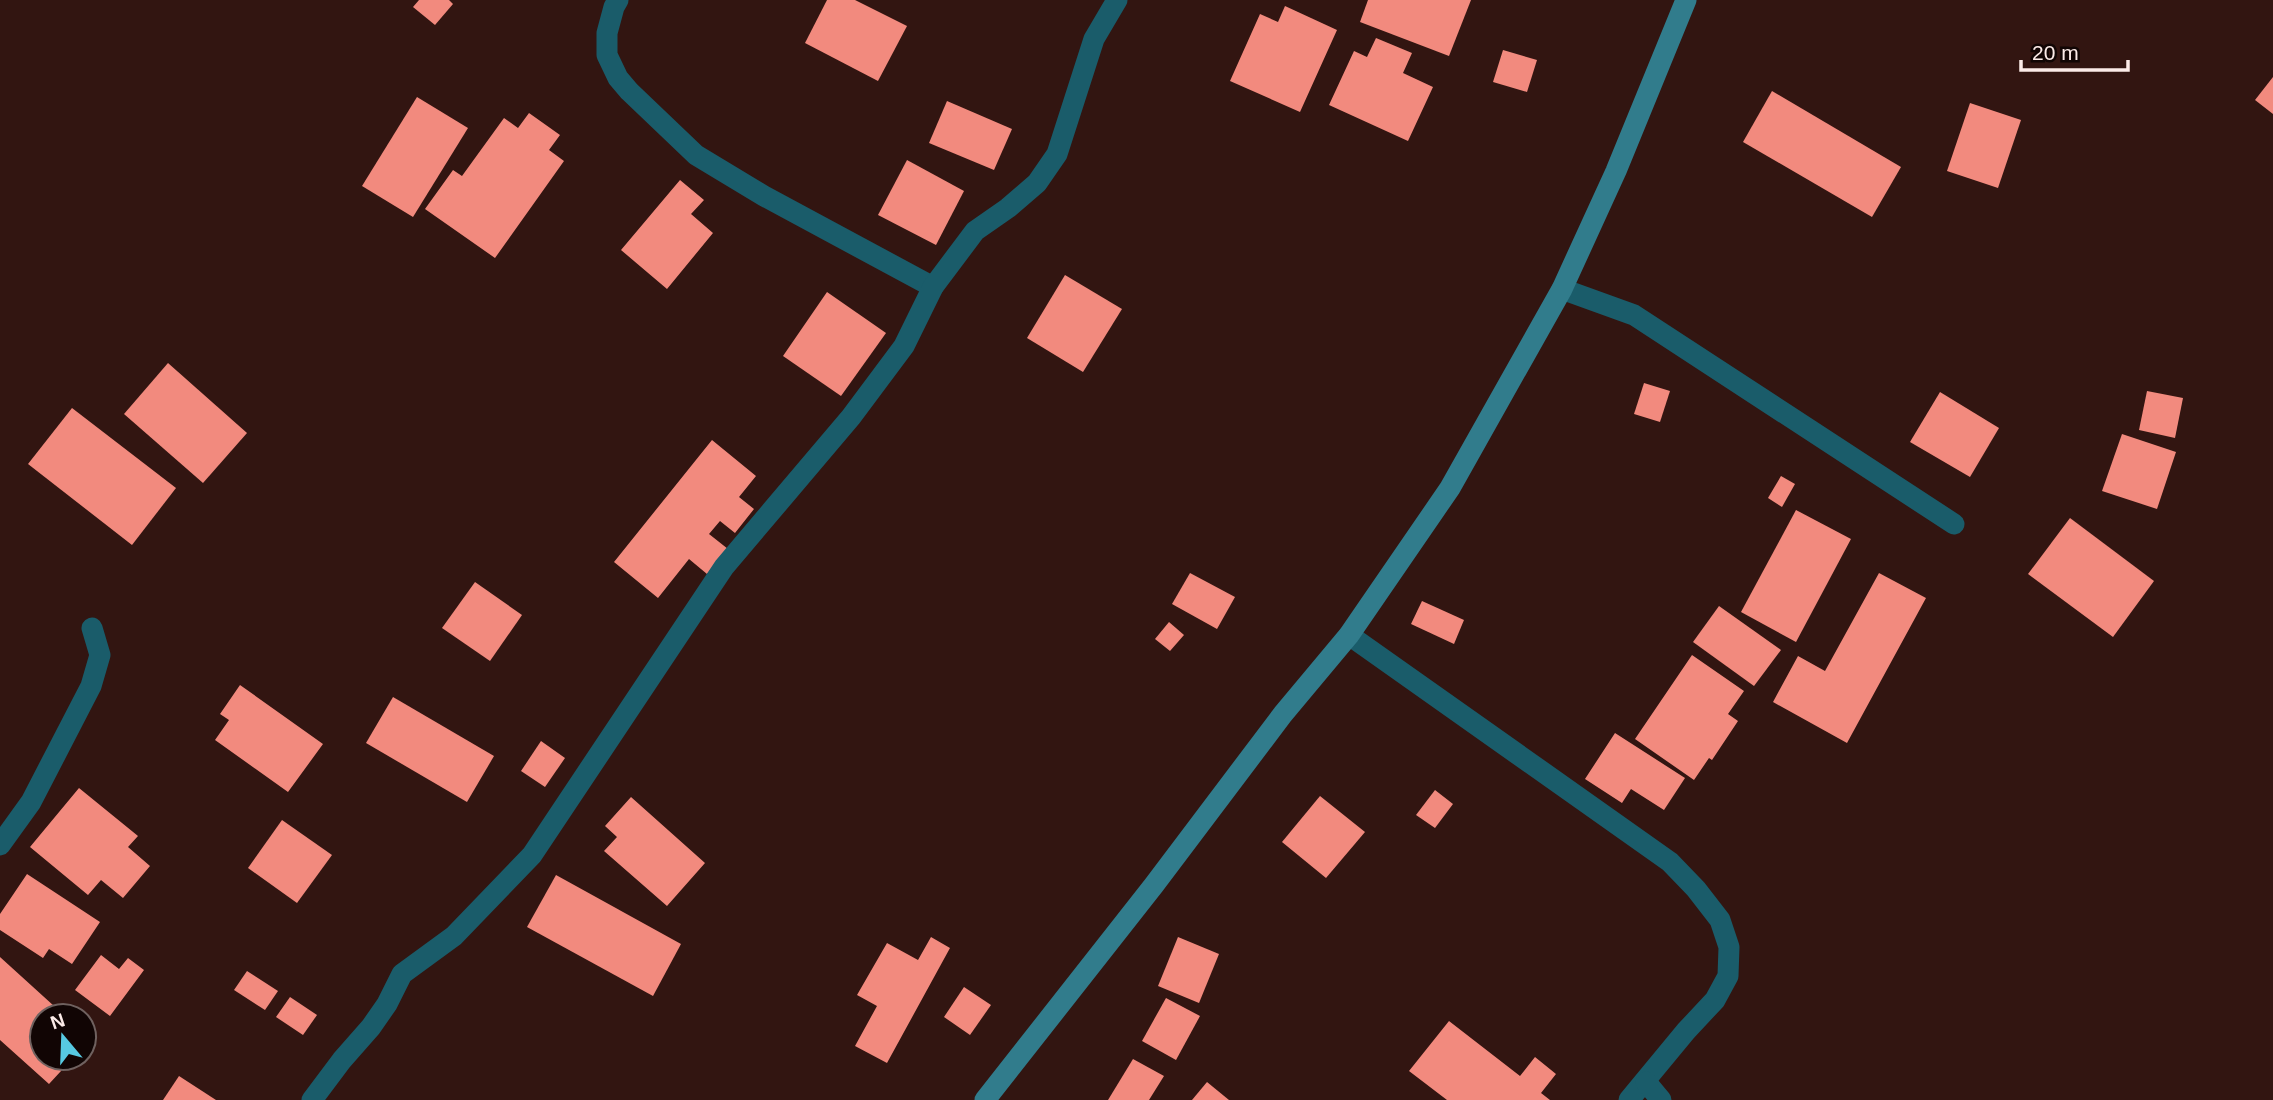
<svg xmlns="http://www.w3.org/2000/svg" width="2273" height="1100" viewBox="0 0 2273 1100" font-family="Arial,sans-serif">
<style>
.building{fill:#f28a7e}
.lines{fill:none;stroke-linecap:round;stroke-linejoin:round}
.street{stroke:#1a5c6a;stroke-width:21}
.secondary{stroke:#317c8c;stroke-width:21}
</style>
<rect width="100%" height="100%" fill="#321511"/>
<g class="building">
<path d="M419 0H449L453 4 435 25 413 7Z"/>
<path d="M827 0H855L907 26 878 81 805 43Z"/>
<path d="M1368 0H1471L1449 56 1360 22Z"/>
<path d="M1285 6 1337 30 1300 112 1230 81 1260 14 1278 22Z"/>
<path d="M1376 38 1412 53 1403 73 1433 87 1408 141 1329 105 1354 51 1367 57Z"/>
<path d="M1503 50 1537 60 1527 92 1493 82Z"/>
<path d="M2273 77V114L2255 100Z"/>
<path d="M1772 91 1901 167 1872 217 1743 142Z"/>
<path d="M417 97 468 128 413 217 362 186Z"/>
<path d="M947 101 1012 129 994 170 929 143Z"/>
<path d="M1970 103 2021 120 1998 188 1947 171Z"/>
<path d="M529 113 560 135 549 150 564 161 495 258 425 209 453 170 462 176 504 118 518 128Z"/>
<path d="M907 160 964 191 936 245 878 215Z"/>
<path d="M680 180 704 200 691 214 713 233 667 289 621 250Z"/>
<path d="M1065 275 1122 309 1083 372 1027 338Z"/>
<path d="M827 292 886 333 841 396 783 356Z"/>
<path d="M168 363 247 433 203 483 124 414Z"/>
<path d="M1644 383 1670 391 1660 422 1634 414Z"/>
<path d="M2147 391 2183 398 2175 438 2139 430Z"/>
<path d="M1940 392 1999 428 1970 477 1910 442Z"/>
<path d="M72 408 176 488 132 545 28 464Z"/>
<path d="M2122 434 2176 452 2157 509 2102 491Z"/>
<path d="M712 440 756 476 739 497 754 509 735 533 720 521 709 534 728 549 707 574 689 559 658 598 614 562Z"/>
<path d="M1781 476 1795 484 1782 507 1768 498Z"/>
<path d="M1796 510 1851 539 1796 642 1741 612Z"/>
<path d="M2070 518 2154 581 2113 637 2028 574Z"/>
<path d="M1190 573 1235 597 1217 629 1172 604Z"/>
<path d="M1879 573 1926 598 1847 743 1773 702 1798 656 1825 671Z"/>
<path d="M475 582 522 615 490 661 442 628Z"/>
<path d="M1422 601 1464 620 1454 644 1411 624Z"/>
<path d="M1719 606 1781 650 1754 686 1693 642Z"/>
<path d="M1169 622 1184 635 1170 651 1155 639Z"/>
<path d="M1692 655 1744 691 1728 714 1738 721 1712 760 1709 758 1694 780 1635 739Z"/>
<path d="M240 685 323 744 288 792 215 740 229 720 220 714Z"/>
<path d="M393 697 494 756 467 802 366 743Z"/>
<path d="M1615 733 1685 778 1664 810 1631 789 1622 803 1585 779Z"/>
<path d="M541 741 565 758 545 787 521 771Z"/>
<path d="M79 788 138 836 128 847 150 866 123 898 101 880 88 895 30 847Z"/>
<path d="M1435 790 1453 804 1435 828 1416 815Z"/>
<path d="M1320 796 1365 832 1326 878 1282 842Z"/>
<path d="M631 797 705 863 667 906 604 851 617 837 605 826Z"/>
<path d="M282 820 332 855 297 903 248 868Z"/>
<path d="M27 874 100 922 72 964 49 949 43 958 0 930V914Z"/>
<path d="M556 875 681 944 653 996 527 927Z"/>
<path d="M931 937 950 948 887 1063 855 1046 877 1006 857 995 887 943 918 960Z"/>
<path d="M1178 937 1219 954 1199 1003 1158 986Z"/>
<path d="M101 955 119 969 128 958 144 970 110 1016 75 990Z"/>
<path d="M0 957 65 1016H42V1058H73L49 1084 0 1040Z"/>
<path d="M247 971 278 991 265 1010 234 990Z"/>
<path d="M964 987 991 1005 970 1035 944 1017Z"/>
<path d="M290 997 317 1015 303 1035 276 1017Z"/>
<path d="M1166 998 1200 1016 1176 1060 1142 1041Z"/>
<path d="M1449 1021 1520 1076 1535 1057 1556 1074 1541 1093 1550 1100H1447L1409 1071Z"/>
<path d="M1133 1059 1164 1076 1149 1100H1108Z"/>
<path d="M179 1076 216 1100H163Z"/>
<path d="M1207 1082 1229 1100H1192Z"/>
</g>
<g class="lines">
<g class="street">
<path d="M618 0 614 7 607 33V55L618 78 629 91 696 155 764 196 933 287"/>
<path d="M1562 289 1634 315 1954 524"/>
<path d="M1349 635 1670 862 1696 889 1720 920 1729 947 1728 976 1715 1000 1686 1031 1629 1100"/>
<path d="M0 845 31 802 91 686 100 655 92 628"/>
<path d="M1646 1082 1661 1100"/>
<path d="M312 1100 342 1060 371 1027 387 1004 402 974 454 936 532 855 724 567 851 417 904 346 933 287 975 231 1008 208 1037 183 1057 154 1094 39 1117 0"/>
</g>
<path class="secondary" d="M985 1100 1154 885 1283 714 1349 635 1450 488 1562 289 1616 171 1686 0"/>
</g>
<g transform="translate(63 1037) rotate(341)"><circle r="33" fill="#110504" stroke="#6f615f" stroke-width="2"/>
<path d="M0-5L12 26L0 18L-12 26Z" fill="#57c9e2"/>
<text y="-10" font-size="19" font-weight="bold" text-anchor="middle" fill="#fcebe8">N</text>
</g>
<path d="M2021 60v10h107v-10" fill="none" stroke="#fcebe8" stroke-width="3.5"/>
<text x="2032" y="60" font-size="21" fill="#fcebe8" stroke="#110504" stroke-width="5" paint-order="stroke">20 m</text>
</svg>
